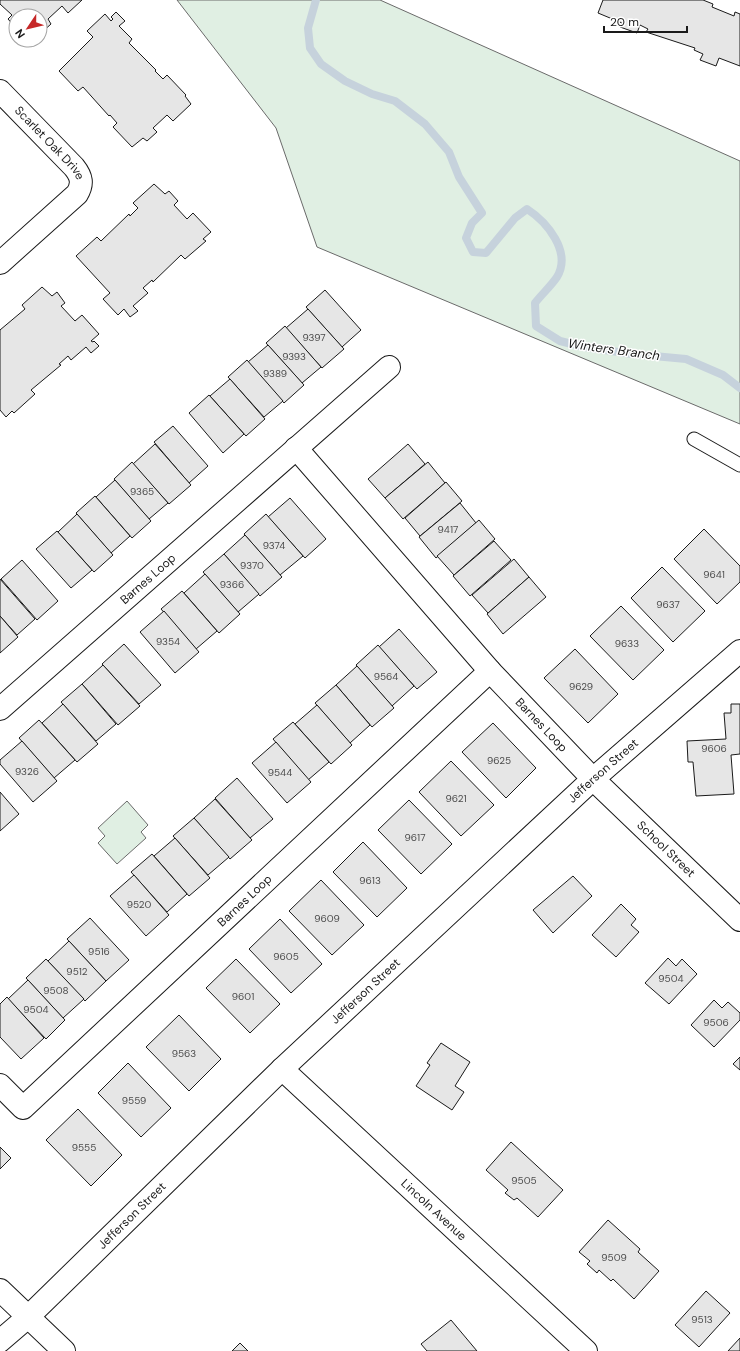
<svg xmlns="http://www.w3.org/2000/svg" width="740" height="1351" viewBox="0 0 740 1351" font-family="'DM Sans',sans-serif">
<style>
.green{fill:#e0efe3;stroke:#6a6a6a}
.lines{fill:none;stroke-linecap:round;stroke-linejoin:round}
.stream{stroke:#c6d2dc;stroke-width:8}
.building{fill:#e6e6e6;stroke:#1a1a1a}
.service-casing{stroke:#1a1a1a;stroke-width:15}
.minor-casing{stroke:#1a1a1a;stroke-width:24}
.tertiary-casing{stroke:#1a1a1a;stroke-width:24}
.service{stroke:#fff;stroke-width:13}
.minor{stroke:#fff;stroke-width:22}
.tertiary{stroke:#fff;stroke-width:22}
.labels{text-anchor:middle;stroke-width:3;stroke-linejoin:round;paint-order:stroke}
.number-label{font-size:10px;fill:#4d4d4d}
.street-label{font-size:12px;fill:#1a1a1a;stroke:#fff}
.water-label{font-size:13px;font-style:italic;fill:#1a1a1a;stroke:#fff}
</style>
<rect width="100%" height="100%" fill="#fff"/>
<g class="green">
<path d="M177 0H380L740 161V424L317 247 276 128Z"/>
<path d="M127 801 148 825 141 832 146 838 117 864 98 843 105 836 98 828Z"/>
</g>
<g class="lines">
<path class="stream" d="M316 0 308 28 310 48 321 64 345 81 372 94 395 101 425 124 449 152 459 177 482 213 472 223 466 238 473 252 486 253 515 218 527 209C547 222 572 252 557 277 551 286 542 294 535 303L536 326 560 341 584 347 632 354 686 359 723 375 740 388"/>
</g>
<g class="building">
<path d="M0 0H82L68 13 62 6 48 19 51 24 41 33 40 16H16V28L8 19 12 15 0 4Z"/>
<path d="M603 0H703L713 4 712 7 734 16 735 12 740 14V66L719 58 716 66 700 60 703 54 694 50 695 48 646 32 648 29 640 25 637 33 620 27 622 23 598 13Z"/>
<path d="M116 12 125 21 119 26 132 39 129 43 156 70 155 71 163 79 167 75 186 95 185 96 191 104 173 121 167 115 153 128 157 132 147 141 143 138 132 147 113 127 117 123 110 115 109 116 83 87 78 91 59 71 93 37 87 31 105 14 111 21 113 19 111 17Z"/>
<path d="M154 184 165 194 169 191 178 201 174 205 187 219 193 213 211 232 203 239 206 241 185 259 181 255 153 282 152 280 143 288 148 293 133 306 138 311 130 317 124 309 118 315 103 299 110 293 76 256 97 237 101 241 129 214 130 216 138 208 133 203Z"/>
<path d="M42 287 52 296 57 292 65 303 61 306 75 321 82 315 99 334 91 341 93 342 94 341 99 346 91 353 86 347 71 360 68 356 59 364 61 365 31 390 35 394 14 413 12 411 6 417 0 410V330L25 309 22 305Z"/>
<path d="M325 290 361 330 342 347 306 307Z"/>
<path d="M308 309 344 349 322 368 286 328Z"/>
<path d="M285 326 321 367 302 383 266 343Z"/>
<path d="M268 345 304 385 284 403 248 362Z"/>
<path d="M247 360 283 401 264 417 228 377Z"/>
<path d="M230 379 265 419 246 436 210 396Z"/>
<path d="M209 395 244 434 223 453 189 413Z"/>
<path d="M173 426 208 466 189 483 154 442Z"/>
<path d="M155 444 191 485 169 504 133 464Z"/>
<path d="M408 444 425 464 385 498 368 479Z"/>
<path d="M132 462 168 503 149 519 114 479Z"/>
<path d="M428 462 445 483 403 519 385 498Z"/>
<path d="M115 480 151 521 132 538 96 497Z"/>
<path d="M446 482 462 501 420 536 405 518Z"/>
<path d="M95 496 130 536 111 553 76 513Z"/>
<path d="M290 498 326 539 305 558 268 517Z"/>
<path d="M460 503 476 523 436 558 419 537Z"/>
<path d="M77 514 113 555 94 572 58 532Z"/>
<path d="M266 514 303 556 280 575 244 534Z"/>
<path d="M479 520 495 539 454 575 437 556Z"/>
<path d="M704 529 740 566V582L717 604 674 559Z"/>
<path d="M57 531 92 570 71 588 36 549Z"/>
<path d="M245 535 282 577 260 596 224 554Z"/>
<path d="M494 541 511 560 470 596 453 576Z"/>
<path d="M224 554 259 594 238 612 203 572Z"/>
<path d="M514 559 529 577 488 613 472 595Z"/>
<path d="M22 560 58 601 37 620 1 579Z"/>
<path d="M662 567 705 611 673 642 631 598Z"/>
<path d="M205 574 240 614 219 633 184 593Z"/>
<path d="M529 577 546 597 503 634 487 614Z"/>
<path d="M0 579 35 619 17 635 0 616Z"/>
<path d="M182 591 217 631 196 649 161 609Z"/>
<path d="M621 606 664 650 633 680 590 636Z"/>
<path d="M164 611 199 652 175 673 140 632Z"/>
<path d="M0 616 18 637 0 653Z"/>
<path d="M399 629 437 672 417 689 379 647Z"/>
<path d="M124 644 161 685 139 704 102 664Z"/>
<path d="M378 645 414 686 392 706 356 665Z"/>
<path d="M575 649 618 694 588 723 544 678Z"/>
<path d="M103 665 140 706 118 725 82 684Z"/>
<path d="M357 666 394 708 372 727 336 685Z"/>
<path d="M82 684 116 724 96 741 61 702Z"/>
<path d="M336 685 370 725 350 743 315 703Z"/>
<path d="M63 704 98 744 77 762 42 723Z"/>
<path d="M731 704H740V754L731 755 734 794 696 796 693 762H688L687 741 726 739 724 713H731Z"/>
<path d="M317 705 352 745 331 764 295 724Z"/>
<path d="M39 720 75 760 54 778 19 738Z"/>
<path d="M293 722 329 762 308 780 273 739Z"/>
<path d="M493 723 536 768 506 798 462 752Z"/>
<path d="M22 741 57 781 33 802 0 764V760Z"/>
<path d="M276 742 311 782 287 803 252 763Z"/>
<path d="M451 761 494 805 461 836 419 792Z"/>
<path d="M237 778 273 819 250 838 215 798Z"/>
<path d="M0 792 19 814 0 831Z"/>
<path d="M215 799 252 840 230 859 194 818Z"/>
<path d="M409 800 452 844 421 874 378 830Z"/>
<path d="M194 818 229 857 208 875 173 836Z"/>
<path d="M175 838 210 878 189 896 154 856Z"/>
<path d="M363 842 407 888 377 917 333 872Z"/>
<path d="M152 854 187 894 167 912 131 872Z"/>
<path d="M134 875 169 915 146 936 110 896Z"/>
<path d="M573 876 592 896 553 933 533 910Z"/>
<path d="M321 880 364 925 332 955 289 911Z"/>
<path d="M621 904 636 919 631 925 639 932 616 957 592 935Z"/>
<path d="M90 918 129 960 106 981 67 939Z"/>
<path d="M280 919 322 964 291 993 249 949Z"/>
<path d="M69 941 106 981 85 1001 48 961Z"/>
<path d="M668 958 676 966 682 959 697 974 669 1004 645 983Z"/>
<path d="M46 959 84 999 63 1018 26 978Z"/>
<path d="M236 959 280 1004 250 1033 206 988Z"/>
<path d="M28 980 65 1020 46 1039 8 999Z"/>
<path d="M7 997 44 1038 21 1059 0 1037V1004Z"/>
<path d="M714 1000 722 1008 728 1002 740 1013V1020L714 1047 691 1025Z"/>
<path d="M179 1015 221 1059 189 1091 146 1047Z"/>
<path d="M441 1043 470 1062 455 1086 464 1092 452 1110 416 1086 430 1065 427 1063Z"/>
<path d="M740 1057V1070L733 1064Z"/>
<path d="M128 1063 171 1108 141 1137 98 1093Z"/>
<path d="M78 1109 122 1155 91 1186 46 1140Z"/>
<path d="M511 1142 563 1190 538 1217 517 1198 514 1200 505 1193 508 1190 486 1170Z"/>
<path d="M0 1147 11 1158 0 1169Z"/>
<path d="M608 1220 640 1249 638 1252 659 1271 634 1299 613 1279 611 1281 599 1270 597 1273 587 1264 590 1261 579 1252Z"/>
<path d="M706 1291 730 1313 699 1347 675 1325Z"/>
<path d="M451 1320 477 1351H427L421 1344Z"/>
<path d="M740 1338V1351H728Z"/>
<path d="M240 1343 248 1351H232Z"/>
</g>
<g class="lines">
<g class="service-casing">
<path id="service" d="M694 439 740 465"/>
</g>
<g class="minor-casing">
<g id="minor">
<path id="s1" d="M0 91 74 167C82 177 83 184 77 194L0 263"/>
<path id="s2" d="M296 448 490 671 593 779 740 920"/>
<path id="s3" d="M0 709 389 367"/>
<path id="s4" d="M282 1069 586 1351"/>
<path id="s5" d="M0 1085 23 1108 490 671"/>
<path id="s6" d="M0 1341 28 1317 282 1069 593 779 740 651"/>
</g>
</g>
<g class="tertiary-casing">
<path id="tertiary" d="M0 1290 64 1351"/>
</g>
<use href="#service" class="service"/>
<use href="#minor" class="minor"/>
<use href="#tertiary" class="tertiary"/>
</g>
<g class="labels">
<g class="number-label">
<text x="314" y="341">9397</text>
<text x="294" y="360">9393</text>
<text x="275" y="377">9389</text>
<text x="142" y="495">9365</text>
<text x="448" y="533">9417</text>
<text x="274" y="549">9374</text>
<text x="252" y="569">9370</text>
<text x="714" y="578">9641</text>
<text x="232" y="588">9366</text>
<text x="668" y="608">9637</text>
<text x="168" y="645">9354</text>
<text x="627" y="647">9633</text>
<text x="386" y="680">9564</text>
<text x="581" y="690">9629</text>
<text x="714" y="752">9606</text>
<text x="499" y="764">9625</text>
<text x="27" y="775">9326</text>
<text x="280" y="776">9544</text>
<text x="456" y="802">9621</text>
<text x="415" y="841">9617</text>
<text x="370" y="884">9613</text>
<text x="139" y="908">9520</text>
<text x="327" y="922">9609</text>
<text x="99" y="955">9516</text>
<text x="286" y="960">9605</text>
<text x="77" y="975">9512</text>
<text x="671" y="982">9504</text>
<text x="56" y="994">9508</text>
<text x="243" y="1000">9601</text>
<text x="36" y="1013">9504</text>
<text x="716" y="1026">9506</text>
<text x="184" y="1057">9563</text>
<text x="134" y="1104">9559</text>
<text x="84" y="1151">9555</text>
<text x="524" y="1184">9505</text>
<text x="614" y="1261">9509</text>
<text x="702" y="1323">9513</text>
</g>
<g class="street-label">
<text dy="4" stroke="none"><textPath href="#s1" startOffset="72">Scarlet Oak Drive</textPath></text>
<text dy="4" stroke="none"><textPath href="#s3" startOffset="197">Barnes Loop</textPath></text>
<text dy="4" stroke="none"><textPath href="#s2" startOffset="370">Barnes Loop</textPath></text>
<text dy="4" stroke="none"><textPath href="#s6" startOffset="830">Jefferson Street</textPath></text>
<text dy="4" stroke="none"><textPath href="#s2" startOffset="546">School Street</textPath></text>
<text dy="4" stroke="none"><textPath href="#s5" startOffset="336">Barnes Loop</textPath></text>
<text dy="4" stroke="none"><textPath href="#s6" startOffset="506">Jefferson Street</textPath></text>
<text dy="4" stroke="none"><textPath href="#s4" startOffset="207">Lincoln Avenue</textPath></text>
<text dy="4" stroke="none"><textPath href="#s6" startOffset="182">Jefferson Street</textPath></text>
</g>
<g class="water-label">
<text transform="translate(614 349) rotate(8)" y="5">Winters Branch</text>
</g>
</g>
<g transform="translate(28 28) rotate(235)"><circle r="19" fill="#ffffff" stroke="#a3a3a3"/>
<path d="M0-3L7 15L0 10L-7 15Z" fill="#c62828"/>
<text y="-6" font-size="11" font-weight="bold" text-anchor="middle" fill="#1a1a1a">N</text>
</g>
<path d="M604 26v6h83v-6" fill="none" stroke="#1a1a1a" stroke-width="2"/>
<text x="610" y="26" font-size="12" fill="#1a1a1a" stroke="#ffffff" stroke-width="3" paint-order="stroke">20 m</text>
</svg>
